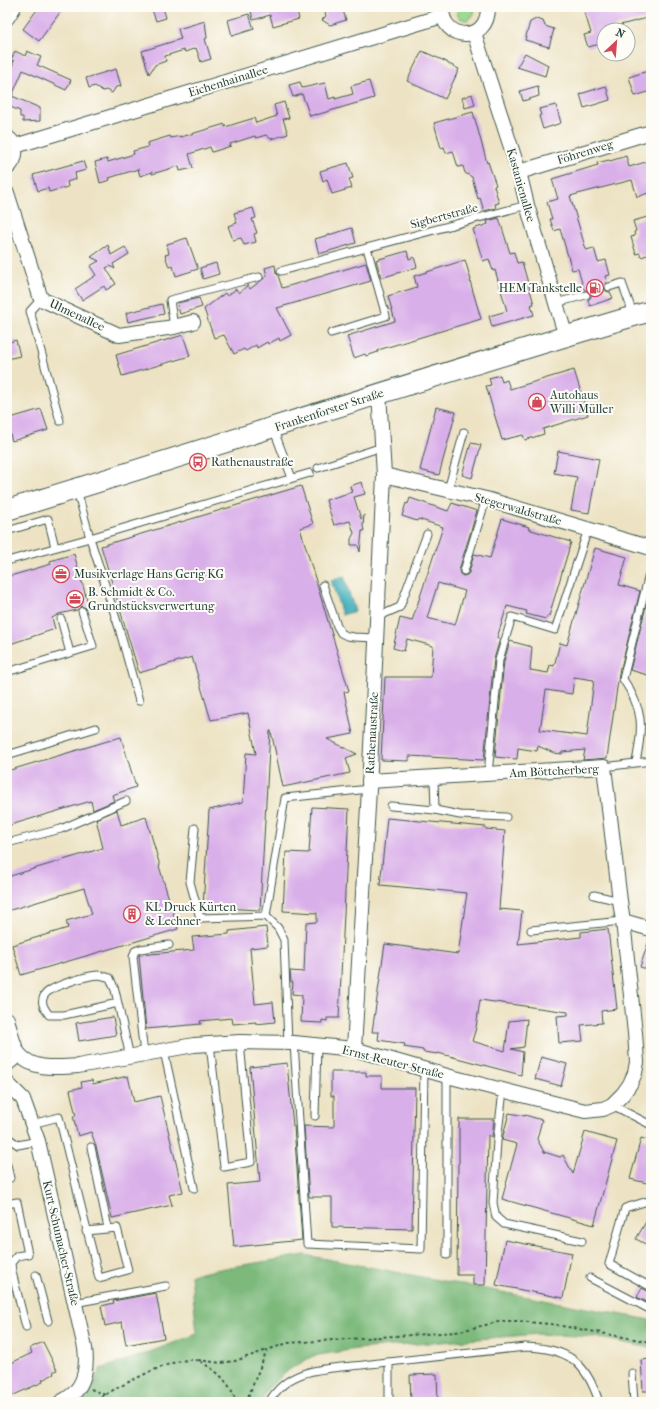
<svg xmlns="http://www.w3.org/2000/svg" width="658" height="1409" viewBox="0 0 658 1409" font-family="'IM FELL French Canon',serif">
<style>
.green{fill:#9ad98f;stroke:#5c8b62}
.forest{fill:#7bb97a;stroke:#4d7b57}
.water{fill:#3dadb8;stroke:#2e7576}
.building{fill:#d9afe9;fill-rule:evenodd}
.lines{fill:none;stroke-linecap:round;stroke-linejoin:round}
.lane-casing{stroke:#3e564a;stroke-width:9}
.street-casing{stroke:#3e564a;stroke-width:16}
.secondary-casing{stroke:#3e564a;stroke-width:22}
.path{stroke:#3e564a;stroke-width:2;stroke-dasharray:3 3;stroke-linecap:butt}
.lane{stroke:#fff;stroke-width:7}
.street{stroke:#fff;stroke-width:14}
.secondary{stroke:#fff;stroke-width:20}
.labels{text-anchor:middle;stroke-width:4;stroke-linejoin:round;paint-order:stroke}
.street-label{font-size:12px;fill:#1f3d34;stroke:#fdfcf7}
.poi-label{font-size:12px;fill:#1f3d34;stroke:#fdfcf7;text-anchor:start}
</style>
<rect width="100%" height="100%" fill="#fdfcf7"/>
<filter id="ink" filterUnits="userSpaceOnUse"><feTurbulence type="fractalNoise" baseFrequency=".025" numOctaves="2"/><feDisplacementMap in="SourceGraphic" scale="8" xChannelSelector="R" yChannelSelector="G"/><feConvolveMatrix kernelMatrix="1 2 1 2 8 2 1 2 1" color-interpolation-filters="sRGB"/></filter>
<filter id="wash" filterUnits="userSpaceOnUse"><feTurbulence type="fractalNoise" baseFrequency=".012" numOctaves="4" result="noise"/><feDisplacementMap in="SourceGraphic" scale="16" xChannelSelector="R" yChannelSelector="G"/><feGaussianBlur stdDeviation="0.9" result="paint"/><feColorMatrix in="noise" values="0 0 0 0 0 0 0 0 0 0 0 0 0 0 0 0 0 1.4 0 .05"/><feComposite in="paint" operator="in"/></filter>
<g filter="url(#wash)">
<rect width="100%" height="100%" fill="#ede3c4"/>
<path class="green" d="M457 7H474V14L468 20C460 20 455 15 457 7Z"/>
<path class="forest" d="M305 1255 650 1320 651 1348 595 1337 538 1334 356 1349 313 1356 290 1369 267 1389 262 1402H81L85 1400 100 1369 134 1358 197 1334 191 1275 225 1268Z"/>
<path class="water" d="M344 576 355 611 342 615 331 580Z"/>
<g id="blocks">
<g class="building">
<path d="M39 7H64L39 41 23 29Z"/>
<path d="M151 7H163L166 18 156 21Z"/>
<path d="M257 7H296L299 19 273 26 270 15 253 20 251 11 258 9Z"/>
<path d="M329 7H342L346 20 330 25 322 20 326 16 324 9Z"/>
<path d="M583 7H649L651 17 613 27 614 30H604V43L588 47 584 35 591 33Z"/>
<path d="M249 14 254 29 232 36 228 20Z"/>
<path d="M536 19 543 21 545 26 554 29 549 47 525 40 530 22Z"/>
<path d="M205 21 207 38 205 39 211 59 201 62 196 48 185 52 184 50 165 56 166 61 155 65 149 74 142 51 181 39 178 29Z"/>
<path d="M15 51 25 56 27 51 41 57 37 65 71 80 66 90 23 70 12 96 40 108V121L23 122V117H20V111L8 106 7 107V78L14 61 11 60Z"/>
<path d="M422 51 447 62V63L459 69 445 99 407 81Z"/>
<path d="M525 53 548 65 545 76 517 67Z"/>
<path d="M116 69 121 86 116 87 112 93 106 90 103 91 95 86 89 88 86 78Z"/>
<path d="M651 70V91L635 96 629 77Z"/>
<path d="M369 81 374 98 316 115V114L310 116 302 94 293 97 289 85 300 82 302 88 325 83 329 99 335 97V99L353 94 351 86Z"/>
<path d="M538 86 539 96 523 101 520 91Z"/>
<path d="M606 86 610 100 584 108 580 94Z"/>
<path d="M472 94 475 105 465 108 462 98Z"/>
<path d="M284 102 289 118 283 119 288 134 271 139 266 135 256 138 255 136 230 144 231 146 212 152 210 147 189 154 193 168 180 171 179 166 152 174V172L140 176 138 169 109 178 110 180 100 183 95 162 107 159 108 162 134 154 133 151 148 147 147 143 170 136 171 138 180 136 181 137 225 124V127L254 118 256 123 277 116 274 105Z"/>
<path d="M556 105 561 123 543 129 539 116 541 115 539 109Z"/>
<path d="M473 112 487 163 488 162 496 185 494 186 499 203 495 204 496 208 484 211 480 198 478 199 472 177 465 173 463 166 458 167 453 151 446 153 444 147 441 148 434 123Z"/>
<path d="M626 156 629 167 649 161 651 167V192L637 197 632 180 570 196 586 250 594 248 598 262 606 260 610 275 605 276 607 282 605 284 604 288 606 291 610 292 613 298 590 306 588 300 591 297V293L588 290H584L578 269 572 270 560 229 554 231 550 219H552L547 202 558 199 552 179 598 165 597 163 609 160 610 161Z"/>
<path d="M83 161 86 170 75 173 76 179 67 182 68 187 49 192 48 188 38 191 33 175Z"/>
<path d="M348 163 353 178 349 179 352 188 332 194 327 179 323 181 320 171Z"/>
<path d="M253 208 256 218 252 219 257 233 254 234 256 242 244 245 241 238 233 240 228 226 237 223 234 213Z"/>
<path d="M651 216V254L641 257 640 253 636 254 631 237 635 236 634 232 636 231 633 221Z"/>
<path d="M499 218 510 253 514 252 517 263 522 262 534 304 531 305 534 315 492 327 489 316 507 311 495 270 493 271 489 259 483 261 473 229 488 224 487 221Z"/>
<path d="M352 228 356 243 319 254 315 239Z"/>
<path d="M187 238 198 269 176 276 173 266 169 267 165 255 169 254 167 244Z"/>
<path d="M108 245 111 255 125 247 129 254 113 264 115 269 110 266 106 268 116 284 106 290 104 286 82 300 75 289 96 275 90 266 99 261 91 257Z"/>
<path d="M407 251 409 259 414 257 417 267 381 278 376 260Z"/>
<path d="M465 260 471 280 470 281 481 319 378 350V352L366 356 365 354 354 358 347 336 395 321 388 296 417 287 414 276Z"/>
<path d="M216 263 219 274 203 279 200 268Z"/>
<path d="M366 263 371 281 277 308 291 335 280 341 279 338 268 344 267 342 257 348 256 345 246 351 244 349 234 354 224 335 214 338 204 309 225 293 227 296 236 289 239 293 248 285 250 289 267 276 265 268 275 265 276 273 278 275 282 288Z"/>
<path d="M199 298 202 307 180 314 177 303Z"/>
<path d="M162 304 164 314 128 322 126 313Z"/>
<path d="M183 335 190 356 122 376 116 355Z"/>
<path d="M16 340 20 356 7 359V343Z"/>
<path d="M574 370 588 415 543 429 544 434 525 440 523 435 502 440 486 386 491 385 489 378 500 375 502 382 507 380 510 389Z"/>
<path d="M436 407 456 412 439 475 420 470Z"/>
<path d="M41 409 48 430 12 441 7 424V419Z"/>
<path d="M471 443 481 445 472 478 462 475Z"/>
<path d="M558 451 599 459 589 513 571 510 577 477 554 473Z"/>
<path d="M362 482 365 494 354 497 361 519 364 515 363 526 364 531H362L360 552 358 545H351V539L354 533 350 521 334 525 326 500 352 492 350 486Z"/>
<path d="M301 486 313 524 300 528 349 691 344 692 353 734 327 739 357 754 346 758 350 773 283 787 271 731H270L260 910 203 907 209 810 243 802 246 753 256 754 248 713 211 720 192 657 139 673 101 546Z"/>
<path d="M410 498 448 511 452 503 477 511 459 570 460 574 463 576 467 575 469 573 474 554 490 558 502 519 529 527 528 529 571 542 549 616H547L546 619 526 614 527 611 507 606 497 638 500 639 494 659 484 760 409 756V761L381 760 385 677H431L433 646 407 639 404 651 393 648 400 618 412 621 443 527 418 519 417 521 402 516 406 503 408 504ZM438 583 465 591 455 625 427 618Z"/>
<path d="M595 548 627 557 619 585 640 591 621 668 620 667 607 758 583 760 585 750 562 752V754L554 753 538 746 537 751 518 748 517 759 495 757 504 661 510 641 532 647 530 670 548 673 550 665 554 666 560 643 567 645ZM574 677 594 680 587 736 540 730 546 690 572 694Z"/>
<path d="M74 554 89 607 86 608 81 606 77 610 59 614 52 618 55 629 7 645V577L51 564 50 561Z"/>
<path d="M649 594H651V676L630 670Z"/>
<path d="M121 737 136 787 112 795 114 801 93 810 91 801 7 826V771Z"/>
<path d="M312 807 349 809 339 1018H327V1021L322 1020V1023L301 1022 302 995 292 994 293 982H291L290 971 304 972 306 923 317 922V913L283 911 286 852 309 853Z"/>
<path d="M117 810 121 825 146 817 160 866H159L178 929 21 975 12 945 68 928 66 921 92 914 84 888 7 911V877L103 848 96 819Z"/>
<path d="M387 818 486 827V829L505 831 499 909 522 911 518 944 581 937V932L608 929 617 1009 601 1011 602 1023 581 1025 583 1041 559 1043 557 1016 568 1015V1012L480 1000 476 1028 472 1041 505 1051 509 1021 527 1019 524 1047 511 1049 523 1052 521 1075 438 1053V1054L423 1052V1050L404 1047 405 1044 378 1040 379 1032H372L385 944 458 954 467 893 380 885Z"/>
<path d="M266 927 268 946 250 948 255 1004 273 1002 275 1022 256 1024V1022L233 1024 232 1018 200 1021 201 1024 146 1029 139 955 194 950 192 937 229 934V931Z"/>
<path d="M649 940H651V970L640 967Z"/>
<path d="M113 1017 116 1035 79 1041 76 1023Z"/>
<path d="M541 1057 567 1064 561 1086 535 1079Z"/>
<path d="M287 1063 293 1126H294L302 1240 234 1247 228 1185 260 1182 250 1067Z"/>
<path d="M331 1072H366V1076H382V1088H415L412 1229 332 1227V1197H309L304 1126 334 1127V1096H331Z"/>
<path d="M128 1076 134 1102 160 1096 183 1192 169 1195 172 1205 112 1218 96 1146 91 1132 78 1136 73 1116H76L70 1090 82 1087 81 1082 92 1080 93 1084Z"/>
<path d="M509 1113 525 1116V1115L542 1120 537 1139 544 1152 560 1157 563 1155 573 1174 585 1132 617 1141 594 1225 502 1199 517 1144 502 1140Z"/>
<path d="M459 1119H494L492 1137 488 1135 485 1285H473V1275H457L458 1164 459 1163Z"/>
<path d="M641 1138 651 1141V1184L630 1179Z"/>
<path d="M651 1213V1247L636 1239Z"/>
<path d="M505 1240 572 1253 563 1298 496 1285Z"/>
<path d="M642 1288 651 1293V1304L637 1297Z"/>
<path d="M156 1293 164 1338 126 1345 122 1322 105 1326 101 1306 114 1303 113 1301Z"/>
<path d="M43 1342 57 1370 53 1372 54 1374 42 1380 43 1382 7 1398V1365L32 1353 30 1348Z"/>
<path d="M651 1359V1391H643L641 1360Z"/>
<path d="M437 1374 438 1402H411L410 1375Z"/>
</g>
</g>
</g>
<g filter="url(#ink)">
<use href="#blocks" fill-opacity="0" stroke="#3e564a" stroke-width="1"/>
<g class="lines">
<g class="lane-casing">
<g id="lane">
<path d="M281 271 527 205"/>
<path d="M609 287 622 283 634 316"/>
<path d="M41 299 30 311 60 421"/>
<path d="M556 303 586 295"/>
<path d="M174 327 170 300 259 277"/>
<path d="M331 333 386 316 367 248"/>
<path d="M273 428 292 478"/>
<path d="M318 468 382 447"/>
<path d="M77 490 90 538 310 473"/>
<path d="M448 490 464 432"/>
<path d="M7 531 48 519 55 547"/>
<path d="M7 561 90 538 119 628 139 701"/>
<path d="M464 571 486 499"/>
<path d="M323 585 337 626 341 633 347 636 354 637 376 638"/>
<path d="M377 617 400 607 427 534"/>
<path d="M61 619 70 653"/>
<path d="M7 672 93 646 82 611"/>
<path d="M7 755 96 728"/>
<path d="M636 762C643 727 644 710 623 679L651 566"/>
<path d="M604 767 651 761"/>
<path d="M488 774 499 660 512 617 555 630 588 529"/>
<path d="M434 777 435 810 460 815 506 817"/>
<path d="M391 806 435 810"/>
<path d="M195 828 190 882 200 918 266 916 278 928 284 940 288 1043"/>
<path d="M7 843 61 829 126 801"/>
<path d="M594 895 620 901"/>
<path d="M266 916 285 798 369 789"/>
<path d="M531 930 623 921"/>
<path d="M118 1003 64 1015H49C45 1009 40 1003 44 996 49 986 87 976 98 975 102 975 106 977 110 978L115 990 130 1057"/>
<path d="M294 1043 307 1244 421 1249 424 1069"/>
<path d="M210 1044 224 1167 251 1162 240 1042"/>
<path d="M164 1051 194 1188"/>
<path d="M144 1054 133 957 135 951 140 949 169 945"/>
<path d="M503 1091 497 1141 493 1203 496 1217 504 1224 582 1241"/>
<path d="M612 1105 651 1125"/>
<path d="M315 1116 317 1045"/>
<path d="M32 1124 59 1117 99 1278 128 1270 117 1228 86 1231"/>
<path d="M7 1137 18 1145 38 1141"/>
<path d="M91 1147 108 1228"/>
<path d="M7 1165 10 1178"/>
<path d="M651 1200 625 1208 609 1264 651 1287"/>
<path d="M7 1204 17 1202 28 1254 17 1256 11 1263 12 1272 26 1327"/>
<path d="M447 1255V1076"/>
<path d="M36 1275 48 1321"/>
<path d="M590 1278 651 1310"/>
<path d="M74 1303 166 1286"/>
<path d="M632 1373 634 1402"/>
<path d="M269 1402C287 1370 319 1369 352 1366 364 1365 376 1363 389 1362"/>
<path d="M389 1402V1362L525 1347C567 1348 586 1361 599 1402"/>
</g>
</g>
<g class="street-casing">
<g id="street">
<path d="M442 7C441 42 489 44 488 7"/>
<path d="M7 18 14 7"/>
<path d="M474 33 519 172 527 205 566 337"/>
<path d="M7 137C18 145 18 159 7 168"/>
<path d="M15 146 442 16"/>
<path d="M519 172 651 132"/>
<path d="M7 193 41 299 119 335 174 327 193 322"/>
<path d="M384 475 486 499 651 548"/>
<path d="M369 781 604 767 620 901 623 921 651 929"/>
<path d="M7 1019C9 1027 14 1048 19 1054 33 1071 58 1067 78 1066L194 1045 240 1042 294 1043 354 1049 447 1076 585 1111 603 1109 612 1105 623 1094 630 1084 635 1073 637 1062 635 1033 623 921"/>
<path d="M354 1049 369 789 384 475 379 393"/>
<path d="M7 1064 19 1054"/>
<path d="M7 1083 23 1099 38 1141 85 1348C88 1371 84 1391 61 1402"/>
</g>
</g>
<g class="secondary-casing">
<path id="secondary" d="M7 510C222 445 435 374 651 311"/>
</g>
<g class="path">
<path d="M198 1360 221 1363 235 1361 267 1350"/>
<path d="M91 1389 105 1395"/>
<path d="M90 1402C116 1390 168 1357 195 1360 201 1361 211 1368 216 1372 227 1381 232 1389 236 1402"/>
<path d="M246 1402 267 1350 288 1343 456 1332 502 1321H516L551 1324 651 1342"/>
</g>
<use href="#lane" class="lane"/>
<use href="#street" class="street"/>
<use href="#secondary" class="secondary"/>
</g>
</g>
<defs>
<g id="fuel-ring" transform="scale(0.9)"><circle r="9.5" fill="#fdfcf7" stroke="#d1495b" stroke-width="1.5"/><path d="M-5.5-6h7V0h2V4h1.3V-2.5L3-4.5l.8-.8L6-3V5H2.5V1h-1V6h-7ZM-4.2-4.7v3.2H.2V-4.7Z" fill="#d1495b"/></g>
<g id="shop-ring" transform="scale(0.9)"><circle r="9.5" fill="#fdfcf7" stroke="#d1495b" stroke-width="1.5"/><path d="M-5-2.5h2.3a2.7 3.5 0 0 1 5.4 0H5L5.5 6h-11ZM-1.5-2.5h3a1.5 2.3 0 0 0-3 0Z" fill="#d1495b"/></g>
<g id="bus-ring" transform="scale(0.9)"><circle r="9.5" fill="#fdfcf7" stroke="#d1495b" stroke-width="1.5"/><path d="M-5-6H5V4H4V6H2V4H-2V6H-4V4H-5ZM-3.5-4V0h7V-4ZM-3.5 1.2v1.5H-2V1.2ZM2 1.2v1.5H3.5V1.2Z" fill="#d1495b"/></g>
<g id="office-ring" transform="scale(0.9)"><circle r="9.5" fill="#fdfcf7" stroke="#d1495b" stroke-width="1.5"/><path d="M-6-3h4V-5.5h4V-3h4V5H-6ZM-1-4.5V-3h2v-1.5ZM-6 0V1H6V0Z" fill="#d1495b"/></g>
<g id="building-ring" transform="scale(0.9)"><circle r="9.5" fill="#fdfcf7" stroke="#d1495b" stroke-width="1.5"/><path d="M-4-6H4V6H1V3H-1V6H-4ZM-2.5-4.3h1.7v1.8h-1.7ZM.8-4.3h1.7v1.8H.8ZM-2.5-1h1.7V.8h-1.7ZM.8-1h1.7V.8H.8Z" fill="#d1495b"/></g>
</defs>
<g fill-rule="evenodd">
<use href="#fuel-ring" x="595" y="288"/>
<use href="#shop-ring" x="537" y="402"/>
<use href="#bus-ring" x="198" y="462"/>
<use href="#office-ring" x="61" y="574"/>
<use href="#office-ring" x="75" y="599"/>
<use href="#building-ring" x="132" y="914"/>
</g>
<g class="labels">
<g class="street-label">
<text transform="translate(228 81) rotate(-17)" y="4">Eichenhainallee</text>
<text transform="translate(585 152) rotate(-17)" y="4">Föhrenweg</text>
<text transform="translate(521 185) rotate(74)" y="4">Kastanienallee</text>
<text transform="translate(444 216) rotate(-15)" y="4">Sigbertstraße</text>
<text transform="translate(77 315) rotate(25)" y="4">Ulmenallee</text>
<text transform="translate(329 410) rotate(-18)" y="4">Frankenforster Straße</text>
<text transform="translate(518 509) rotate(16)" y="4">Stegerwaldstraße</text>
<text transform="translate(372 733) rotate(-87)" y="4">Rathenaustraße</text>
<text transform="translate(554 771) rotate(-3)" y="4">Am Böttcherberg</text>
<text transform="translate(393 1062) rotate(14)" y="4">Ernst-Reuter-Straße</text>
<text transform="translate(61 1243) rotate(77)" y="4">Kurt-Schumacher-Straße</text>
</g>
<g class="poi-label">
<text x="582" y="292" text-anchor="end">HEM Tankstelle</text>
<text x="550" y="399">Autohaus<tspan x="550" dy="14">Willi Müller</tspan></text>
<text x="211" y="466">Rathenaustraße</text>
<text x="74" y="578">Musikverlage Hans Gerig KG</text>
<text x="88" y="596">B. Schmidt &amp; Co.<tspan x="88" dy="14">Grundstücksverwertung</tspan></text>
<text x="145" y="911">KL Druck Kürten<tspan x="145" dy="14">&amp; Lechner</tspan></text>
</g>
</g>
<rect width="658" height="1409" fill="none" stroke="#fdfcf7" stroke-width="24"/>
<g transform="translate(616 42) rotate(26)"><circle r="19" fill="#fdfcf7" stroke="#a4b0a9"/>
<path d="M0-3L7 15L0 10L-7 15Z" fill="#d1495b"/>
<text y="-6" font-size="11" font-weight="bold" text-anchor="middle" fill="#1f3d34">N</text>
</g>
</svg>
